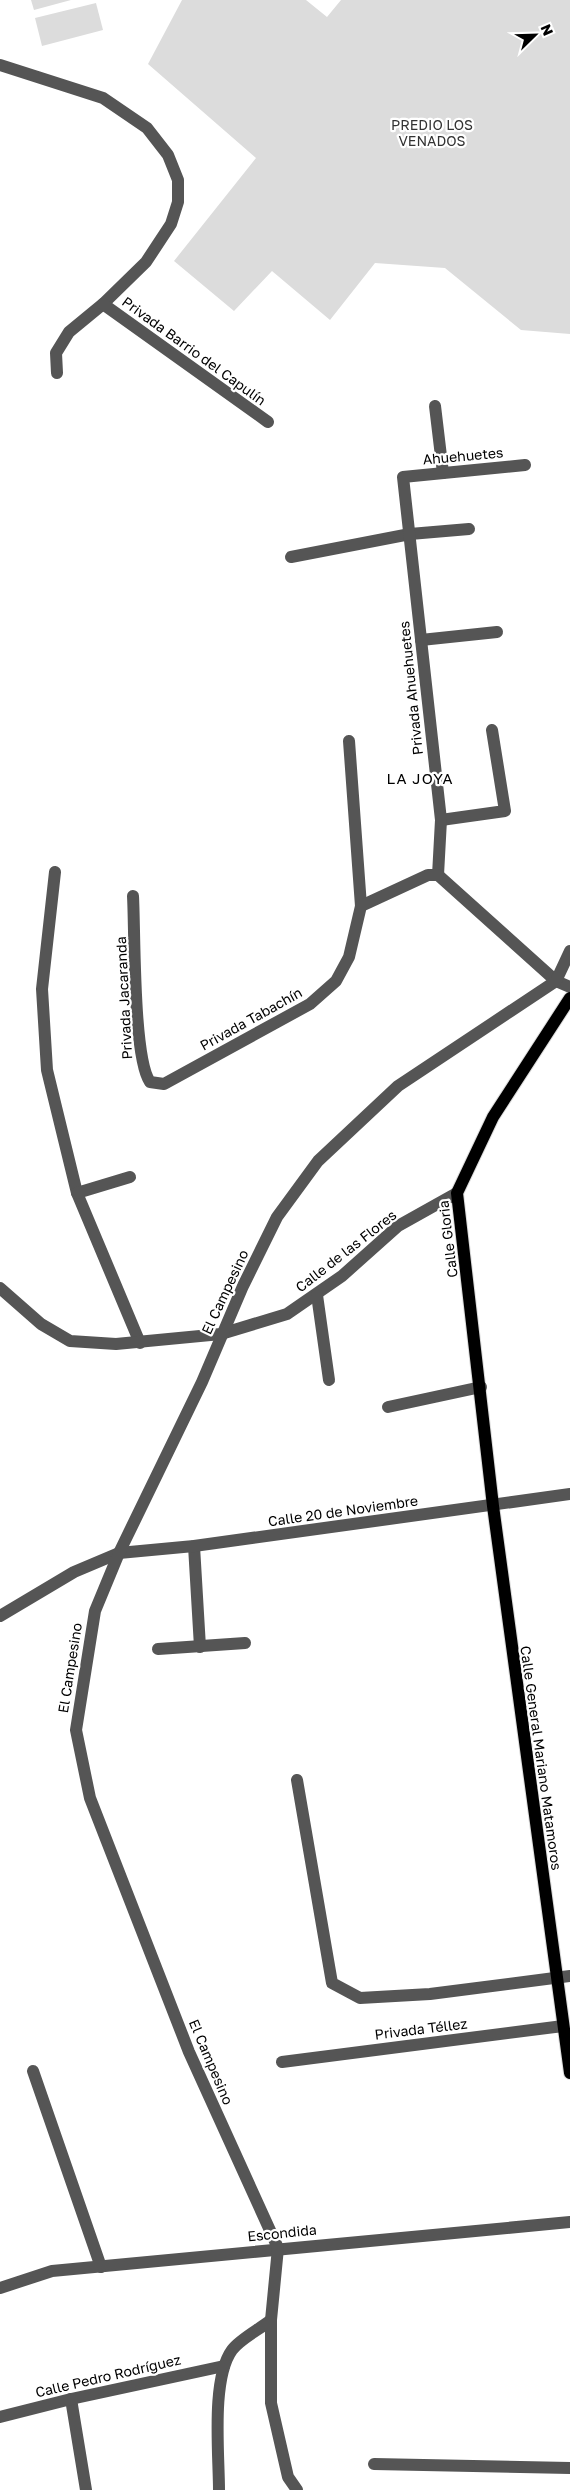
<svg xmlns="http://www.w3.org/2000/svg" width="570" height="2490" viewBox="0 0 570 2490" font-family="'Golos Text',sans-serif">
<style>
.green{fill:#dcdcdc}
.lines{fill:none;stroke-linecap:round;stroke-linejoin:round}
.major-casing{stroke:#dbdbdb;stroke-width:14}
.minor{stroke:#555;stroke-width:12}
.major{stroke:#000;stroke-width:12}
.labels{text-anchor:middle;stroke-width:4.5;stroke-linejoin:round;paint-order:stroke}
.park-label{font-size:14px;fill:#333;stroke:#fff}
.street-label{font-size:14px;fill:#000;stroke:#fff}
.neighbourhood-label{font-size:15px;letter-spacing:1px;fill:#000;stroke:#fff}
</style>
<rect width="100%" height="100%" fill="#fff"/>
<g class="green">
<path d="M31 0H71L34 10Z"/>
<path d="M182 0H306L327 17 341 0H570V334L521 330 445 268 375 263 330 320 272 271 234 311 174 261 256 158 148 64Z"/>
<path d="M96 3 103 30 42 46 35 18Z"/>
</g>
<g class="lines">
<g class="major-casing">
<path id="major" d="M570 998 493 1117 457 1193 493 1506 570 2073"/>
</g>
<g class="minor">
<path d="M0 65 103 98 147 128 168 155 178 180V202L171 224 146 262 103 304 69 332 56 353 57 373"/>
<path d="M103 304 268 422"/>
<path d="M435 406 443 473"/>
<path d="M291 557 410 534 469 529"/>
<path d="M421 640 497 632"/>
<path d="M349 741 361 906"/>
<path d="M441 820 505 811 492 730"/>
<path d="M55 872 42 989 47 1070 77 1193 140 1343"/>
<path d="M438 875 441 820 403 477 525 465"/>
<path d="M438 875 556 981 570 987"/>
<path d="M133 896C135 932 133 1058 150 1082L164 1084 310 1004 336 981 349 957 361 906 428 875H438"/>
<path d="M77 1193 130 1177"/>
<path d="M0 1288 41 1324 70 1341 116 1344 221 1334 287 1314 342 1276 398 1226 457 1193"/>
<path d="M317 1295 329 1380"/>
<path d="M388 1407 481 1387"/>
<path d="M194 1546 200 1647"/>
<path d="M0 1616 74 1572 119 1553 194 1546 570 1494"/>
<path d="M158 1649 245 1643"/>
<path d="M297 1780 332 1983 360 1998 430 1994 570 1976"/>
<path d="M282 2062 563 2026"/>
<path d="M33 2071 101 2267"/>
<path d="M0 2288 52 2271 570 2222"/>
<path d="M71 2399 86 2490"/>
<path d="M0 2417 71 2399 224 2366"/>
<path d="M374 2464 570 2468"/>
<path d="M219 2490C219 2454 211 2379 232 2350 240 2339 260 2329 271 2320"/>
<path d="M297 2490 288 2477 271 2403V2320L278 2248 189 2052 90 1798 76 1730 95 1611 119 1553 202 1382 243 1286 277 1217 318 1161 398 1086 556 981 570 951"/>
</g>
<use href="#major" class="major"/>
</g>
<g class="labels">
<g class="park-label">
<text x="432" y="130">PREDIO LOS<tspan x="432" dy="16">VENADOS</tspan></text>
</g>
<g class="street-label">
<text transform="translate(194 351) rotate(36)" y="5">Privada Barrio del Capulín</text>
<text transform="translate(463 456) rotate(-5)" y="5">Ahuehuetes</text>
<text transform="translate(411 688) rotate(-96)" y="5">Privada Ahuehuetes</text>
<text transform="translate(124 998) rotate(-93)" y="5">Privada Jacaranda</text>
<text transform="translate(251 1019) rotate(-29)" y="5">Privada Tabachín</text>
<text transform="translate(448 1239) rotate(-97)" y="5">Calle Gloria</text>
<text transform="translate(346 1251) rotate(-38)" y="5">Calle de las Flores</text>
<text transform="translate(225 1292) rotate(-65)" y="5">El Campesino</text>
<text transform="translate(343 1511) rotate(-8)" y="5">Calle 20 de Noviembre</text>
<text transform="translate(70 1668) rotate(-81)" y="5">El Campesino</text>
<text transform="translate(541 1758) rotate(82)" y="5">Calle General Mariano Matamoros</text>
<text transform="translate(421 2029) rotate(-7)" y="5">Privada Téllez</text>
<text transform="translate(211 2062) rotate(67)" y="5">El Campesino</text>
<text transform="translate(282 2233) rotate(-6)" y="5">Escondida</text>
<text transform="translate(108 2376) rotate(-13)" y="5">Calle Pedro Rodríguez</text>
</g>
<g class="neighbourhood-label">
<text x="420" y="784">LA JOYA</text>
</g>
</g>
<g transform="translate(535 35) rotate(67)" stroke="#ffffff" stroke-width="4" paint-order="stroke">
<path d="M0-4L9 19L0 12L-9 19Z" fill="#000000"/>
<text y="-8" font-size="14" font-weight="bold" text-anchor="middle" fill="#000000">N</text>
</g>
</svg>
